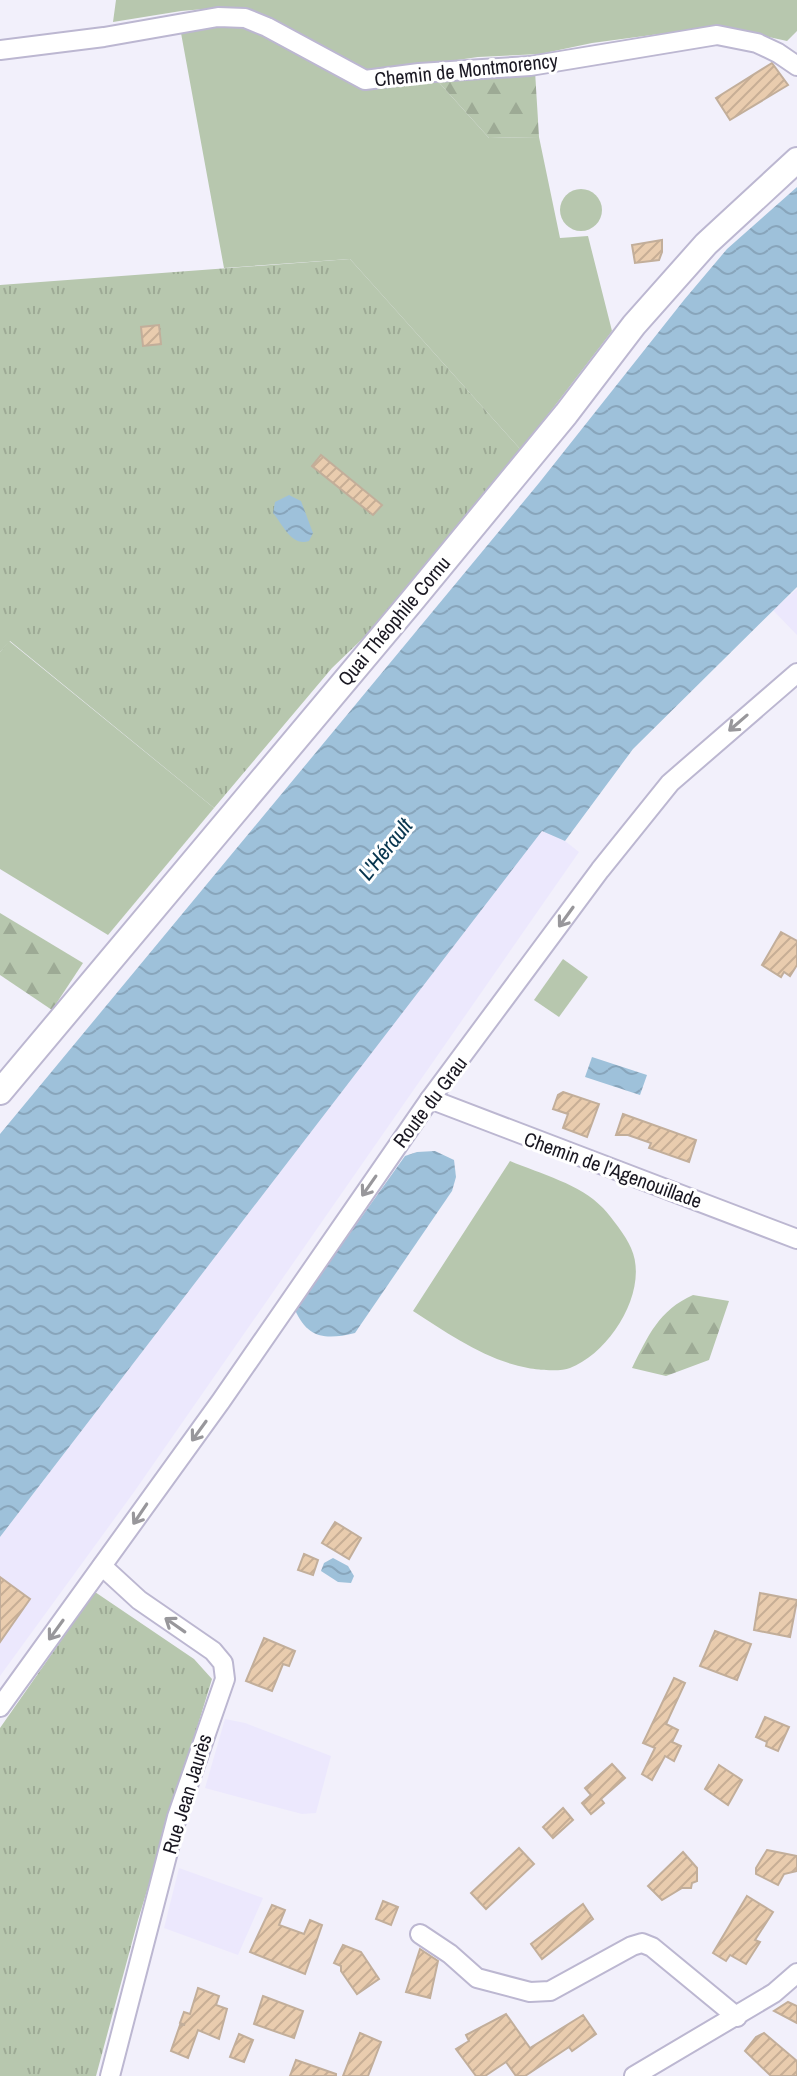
<svg xmlns="http://www.w3.org/2000/svg" width="797" height="2076" viewBox="0 0 797 2076" font-family="'Archivo Narrow',sans-serif">
<style>
.built{fill:#ece8fd}
.grass{fill:#b7c7ae}
.forest{fill:url(#forest-firs)}
.park{fill:url(#park-tufts)}
.water{fill:url(#water-waves)}
.building{fill:url(#building-hatch);stroke:#c2ae9a;stroke-width:2}
.lines{fill:none;stroke-linecap:round;stroke-linejoin:round}
.minor-casing{stroke:#bcb7d1;stroke-width:22}
.major-casing{stroke:#bcb7d1;stroke-width:28}
.minor{stroke:#fff;stroke-width:18}
.major{stroke:#fff;stroke-width:24}
.oneway{stroke:#98979b}
.labels{text-anchor:middle;stroke-width:6;stroke-linejoin:round;paint-order:stroke}
.street-label{font-size:20px;fill:#191721;stroke:#fff}
.water-label{font-size:22px;font-style:italic;fill:#06344d;stroke:#fff}
</style>
<defs>
<pattern id="forest-firs" width="22" height="20" patternUnits="userSpaceOnUse" patternTransform="scale(2)"><rect width="22" height="20" fill="#b7c7ae"/><path d="M5 1l3.5 6h-7zM16 11l3.5 6h-7z" fill="#9daa95"/></pattern>
<pattern id="park-tufts" width="24" height="20" patternUnits="userSpaceOnUse" patternTransform="scale(2)"><rect width="24" height="20" fill="#b7c7ae"/><path d="M3 7l-1-3M5 7V3M7 7l1-3M15 17l-1-3M17 17v-4M19 17l1-3" fill="none" stroke="#9daa95"/></pattern>
<pattern id="water-waves" width="16" height="10" patternUnits="userSpaceOnUse" patternTransform="scale(2)"><rect width="16" height="10" fill="#9ec1da"/><path d="M0 5q4-4 8 0t8 0" fill="none" stroke="#88a5bb"/></pattern>
<pattern id="building-hatch" width="6" height="6" patternUnits="userSpaceOnUse" patternTransform="scale(2)"><rect width="6" height="6" fill="#e9ccae"/><path d="M-1 1l2-2M0 6l6-6M5 7l2-2" fill="none" stroke="#c7ae95"/></pattern>
</defs>
<rect width="100%" height="100%" fill="#f2f0fb"/>
<g class="built">
<path d="M797 589V635L773 610Z"/>
<path d="M542 830 565 841 579 852 134 1492 0 1676V1537Z"/>
<path d="M225 1719 245 1723 331 1756 316 1813 302 1814 205 1788Z"/>
<path d="M179 1868 263 1898 238 1955 164 1928Z"/>
</g>
<g class="grass">
<path d="M116 0H797V31L787 41 719 26 592 43 540 54 478 57 367 73 274 22 227 7 181 11 113 22Z"/>
<path d="M223 25 247 29 315 60 349 80 435 78 489 138 539 137 560 238 588 236 612 331 521 450 350 259 224 268 181 33Z"/>
<circle cx="581" cy="210" r="21"/>
<path d="M9 641 214 808 108 935 0 869V652Z"/>
<path d="M563 959 588 977 559 1017 534 1000Z"/>
<path d="M510 1161C541 1174 580 1184 603 1208 612 1218 626 1236 631 1248 650 1290 610 1353 570 1368 561 1372 538 1370 528 1368 485 1360 449 1334 413 1311Z"/>
</g>
<g class="forest">
<path d="M535 71 539 137 489 138 435 78Z"/>
<path d="M0 913 83 963 52 1010 0 975Z"/>
<path d="M693 1295 729 1301 709 1360 666 1376 632 1368C648 1336 659 1310 693 1295Z"/>
</g>
<g class="park">
<path d="M350 259 521 450 382 620 332 668 214 808 10 641 0 652V285Z"/>
<path d="M95 1592 194 1659 212 1679 138 1920 96 2076H0V1728Z"/>
</g>
<g class="water">
<path d="M797 187V587L633 749 565 841 542 831 0 1537V1134L539 483 684 300 727 249Z"/>
<path d="M289 495 301 501 313 533 309 541C292 547 283 525 273 513L275 502Z"/>
<path d="M592 1057 647 1075 640 1095 585 1077Z"/>
<path d="M435 1151 454 1160 456 1177 452 1191 355 1333C326 1340 308 1339 295 1310L405 1156 417 1152Z"/>
<path d="M333 1558 348 1566 354 1576 351 1583 338 1582 321 1571 324 1563Z"/>
</g>
<g class="building">
<path d="M772 63 788 85 730 120 716 98Z"/>
<path d="M662 240V252L659 260 635 263 632 245Z"/>
<path d="M159 325 161 344 143 346 141 327Z"/>
<path d="M321 455 382 505 373 515 312 466Z"/>
<path d="M781 932 797 941V965L790 976 784 972 781 977 762 965Z"/>
<path d="M563 1092 599 1104 587 1137 563 1128 568 1114 553 1109 558 1095Z"/>
<path d="M623 1114 696 1140 689 1162 649 1148 651 1143 628 1135H616Z"/>
<path d="M335 1522 361 1538 349 1559 322 1543Z"/>
<path d="M304 1554 318 1560 313 1575 298 1570Z"/>
<path d="M0 1577 30 1599 0 1642Z"/>
<path d="M760 1593 797 1600 790 1637 754 1630Z"/>
<path d="M715 1631 751 1644 737 1680 700 1666Z"/>
<path d="M264 1638 295 1651 289 1666 283 1664 272 1691 246 1681Z"/>
<path d="M674 1678 685 1683 666 1724 678 1730 672 1742 681 1746 674 1761 665 1756 652 1780 642 1774 655 1748 643 1743Z"/>
<path d="M765 1717 789 1727 778 1751 766 1746 767 1742 756 1737Z"/>
<path d="M612 1764 625 1778 601 1799 604 1803 591 1814 582 1803 591 1795 585 1788Z"/>
<path d="M719 1765 742 1780 728 1805 705 1789Z"/>
<path d="M563 1808 573 1820 553 1838 543 1827Z"/>
<path d="M519 1848 534 1864 486 1909 471 1893Z"/>
<path d="M767 1850 797 1856V1871L784 1874 778 1885 756 1874V1868Z"/>
<path d="M683 1852 697 1868V1881L692 1883 691 1888H682L662 1900 648 1886Z"/>
<path d="M747 1896 773 1912 755 1940 760 1942 746 1964 730 1955 726 1961 713 1953Z"/>
<path d="M383 1901 398 1907 391 1925 376 1919Z"/>
<path d="M583 1904 593 1919 542 1959 531 1944Z"/>
<path d="M272 1905 285 1910 279 1925 304 1934 310 1920 322 1925 305 1974 250 1952Z"/>
<path d="M343 1945 361 1952 379 1979 357 1994 341 1971V1966L334 1963Z"/>
<path d="M420 1949 438 1961 430 1998 406 1992Z"/>
<path d="M198 1988 219 1996 216 2005 227 2009 219 2039 198 2030 188 2058 171 2051 180 2025H185L180 2023 184 2012 190 2014Z"/>
<path d="M263 1996 303 2011 294 2038 254 2024Z"/>
<path d="M788 2002 797 2006V2023L774 2011Z"/>
<path d="M506 2014 530 2048 583 2015 596 2034 572 2051 569 2047 525 2076H516L506 2062 485 2076H476L456 2049 469 2041 466 2035Z"/>
<path d="M360 2033 381 2042 368 2076H343Z"/>
<path d="M764 2033 797 2061V2076H771L745 2051 756 2037Z"/>
<path d="M239 2034 253 2040 244 2062 230 2057Z"/>
<path d="M296 2060 336 2074V2076H290Z"/>
</g>
<g class="lines">
<g class="minor-casing">
<g id="minor">
<path d="M0 50 104 37 218 17 245 18 267 27 365 80 419 73 530 66 717 35 757 43 778 53 797 66"/>
<path d="M430 1099 797 1239"/>
<path d="M102 1566 139 1600 213 1651 223 1663 225 1679 177 1817 110 2076"/>
<path d="M0 1707 221 1401 430 1099 600 870 670 783 797 673"/>
<path d="M420 1934 450 1954 477 1978 530 1992 550 1991 632 1946 642 1943 652 1947 737 2017"/>
<path d="M634 2076 774 1993 797 1973"/>
</g>
</g>
<g class="major-casing">
<path id="major" d="M0 1092 411 602 566 414 634 325 706 244 797 160"/>
</g>
<use href="#minor" class="minor"/>
<use href="#major" class="major"/>
</g>
<defs><path id="oneway-shaft" d="M-6 0H5M1.5-3L5.5 0L1.5 3" fill="none" stroke-width="1.6" stroke-linecap="round" stroke-linejoin="round" transform="scale(2)"/></defs>
<g class="oneway">
<use href="#oneway-shaft" transform="translate(738 723) rotate(139)"/>
<use href="#oneway-shaft" transform="translate(566 917) rotate(126)"/>
<use href="#oneway-shaft" transform="translate(369 1186) rotate(125)"/>
<use href="#oneway-shaft" transform="translate(199 1431) rotate(126)"/>
<use href="#oneway-shaft" transform="translate(140 1514) rotate(124)"/>
<use href="#oneway-shaft" transform="translate(175 1625) rotate(-145)"/>
<use href="#oneway-shaft" transform="translate(56 1630) rotate(126)"/>
</g>
<g class="labels">
<g class="street-label">
<text transform="translate(466 70) rotate(-6)" y="7">Chemin de Montmorency</text>
<text transform="translate(394 621) rotate(-50)" y="7">Quai Théophile Cornu</text>
<text transform="translate(430 1102) rotate(-53)" y="7">Route du Grau</text>
<text transform="translate(613 1170) rotate(20)" y="7">Chemin de l'Agenouillade</text>
<text transform="translate(187 1794) rotate(-73)" y="7">Rue Jean Jaurès</text>
</g>
<g class="water-label">
<text transform="translate(385 849) rotate(-51)" y="8">L'Hérault</text>
</g>
</g>
</svg>
